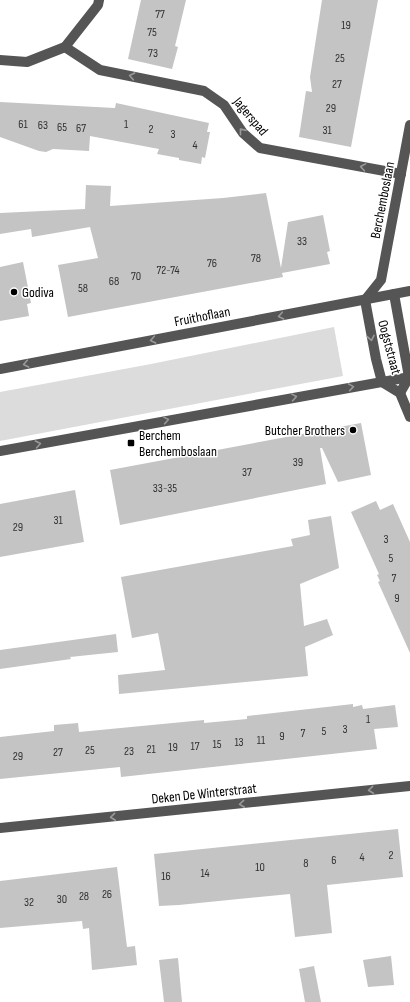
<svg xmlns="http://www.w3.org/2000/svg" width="410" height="1002" viewBox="0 0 410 1002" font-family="'Sofia Sans Condensed',sans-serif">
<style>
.green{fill:#dcdcdc}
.building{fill:#c4c4c4}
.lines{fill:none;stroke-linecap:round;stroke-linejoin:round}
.minor{stroke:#555;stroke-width:10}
.oneway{stroke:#999}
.poi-dot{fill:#000;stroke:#fff;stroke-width:1.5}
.labels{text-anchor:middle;stroke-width:3;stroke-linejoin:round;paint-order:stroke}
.number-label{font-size:12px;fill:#313131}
.street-label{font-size:14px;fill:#000;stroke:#fff}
.poi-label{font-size:14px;fill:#000;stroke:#fff;text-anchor:start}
</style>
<rect width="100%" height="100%" fill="#fff"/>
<path class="green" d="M334 327 343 376 0 441V392L151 364Z"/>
<g class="building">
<path d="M141 0H186L175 46 178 47 172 69 128 59Z"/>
<path d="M322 0H378L351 147 299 137 306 91 312 92 310 77Z"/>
<path d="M0 102 115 108 116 103 209 123 207 132H210L205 158 202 157 201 164 179 160V158L157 154 159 149 90 136 89 151 53 149 46 152 39 151 0 137Z"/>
<path d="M86 185 111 186 110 206 223 198 266 193 281 268 288 222 323 215 330 251 327 252 330 264 282 273 283 277 68 317 58 265 98 258 90 227 32 237 31 229 0 234V213L85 209Z"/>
<path d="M23 262 31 303 27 304 29 316 0 321V267Z"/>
<path d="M361 423 371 475 338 482 322 448H320L326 484 120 525 110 470Z"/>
<path d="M75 490 84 542 0 557V504Z"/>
<path d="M376 501 380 510 393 504 410 542V653L378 582 380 581 377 575 379 574 351 512Z"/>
<path d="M331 516 339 568 300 584 304 626 327 619 333 635 305 647 308 676 119 694 118 675 165 670 158 633 132 638 121 577 293 546 291 539 310 535 308 520Z"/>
<path d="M116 634 118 652 70 657 71 659 0 669V650Z"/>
<path d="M353 704V707L362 705 363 709 395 705 398 727 374 729 377 749 121 777 120 767 0 779V737L54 731V725L78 723 79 732 204 720V723L247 719V716Z"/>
<path d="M398 829 403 877 327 885 332 933 295 937 290 894 179 905 159 906 154 854Z"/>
<path d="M117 867 127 947 135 946 137 965 92 970 89 928 83 929 82 921 0 928V881Z"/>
<path d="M391 956 394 985 368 987 363 960Z"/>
<path d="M178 958 182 1002H164L159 960Z"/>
<path d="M314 966 321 1002H305L299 969Z"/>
</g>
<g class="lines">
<g class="minor">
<path d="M65 47 100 70 204 91 224 105 243 133 260 148 401 174"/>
<path d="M0 60 27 62 65 47 98 5 99 0"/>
<path d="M394 294 409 377 400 393"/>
<path d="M365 300 381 280 410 125"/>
<path d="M365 300 376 359 382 382 400 393 410 417"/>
<path d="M0 369 410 291"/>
<path d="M0 451 410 377"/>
<path d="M0 828 410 786"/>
</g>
</g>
<defs><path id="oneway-chevron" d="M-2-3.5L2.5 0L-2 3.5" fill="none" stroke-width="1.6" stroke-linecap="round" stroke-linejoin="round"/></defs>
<g class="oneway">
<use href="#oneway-chevron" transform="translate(132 76) rotate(-169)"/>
<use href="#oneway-chevron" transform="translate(242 131) rotate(-129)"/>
<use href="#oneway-chevron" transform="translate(363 167) rotate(-170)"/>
<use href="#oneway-chevron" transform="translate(281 316) rotate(169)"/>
<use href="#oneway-chevron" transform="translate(371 338) rotate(79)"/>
<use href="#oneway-chevron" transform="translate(153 340) rotate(169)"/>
<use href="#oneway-chevron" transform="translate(26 364) rotate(169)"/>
<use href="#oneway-chevron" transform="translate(351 387) rotate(-9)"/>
<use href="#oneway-chevron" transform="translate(294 397) rotate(-10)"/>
<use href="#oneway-chevron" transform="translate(166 420) rotate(-10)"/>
<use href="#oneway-chevron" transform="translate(38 444) rotate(-11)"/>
<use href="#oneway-chevron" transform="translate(371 790) rotate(174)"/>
<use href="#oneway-chevron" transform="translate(242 804) rotate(174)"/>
<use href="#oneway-chevron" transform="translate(113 817) rotate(174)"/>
</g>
<g class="poi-dot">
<circle cx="14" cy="292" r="4"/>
<circle cx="353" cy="430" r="4"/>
<rect x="127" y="439" width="8" height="8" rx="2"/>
</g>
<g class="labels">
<g class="number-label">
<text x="160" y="18">77</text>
<text x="346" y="29">19</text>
<text x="152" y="36">75</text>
<text x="153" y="57">73</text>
<text x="340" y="62">25</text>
<text x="337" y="88">27</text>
<text x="331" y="112">29</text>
<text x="23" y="128">61</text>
<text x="126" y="128">1</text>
<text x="43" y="129">63</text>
<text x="62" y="131">65</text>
<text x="81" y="132">67</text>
<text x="151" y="133">2</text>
<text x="327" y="134">31</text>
<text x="173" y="138">3</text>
<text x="195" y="149">4</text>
<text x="302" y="245">33</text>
<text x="256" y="262">78</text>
<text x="212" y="267">76</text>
<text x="168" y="274">72-74</text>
<text x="136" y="280">70</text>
<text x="114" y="285">68</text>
<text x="83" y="292">58</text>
<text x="298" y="466">39</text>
<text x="247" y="476">37</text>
<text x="165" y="492">33-35</text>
<text x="58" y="524">31</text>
<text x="18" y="531">29</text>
<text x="386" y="543">3</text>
<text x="391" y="562">5</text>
<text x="394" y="582">7</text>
<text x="397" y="602">9</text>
<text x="368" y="723">1</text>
<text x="345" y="733">3</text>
<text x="324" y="735">5</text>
<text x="303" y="737">7</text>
<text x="282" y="740">9</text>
<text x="261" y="744">11</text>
<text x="239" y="746">13</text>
<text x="217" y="748">15</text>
<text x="195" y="750">17</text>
<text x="173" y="751">19</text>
<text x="151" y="753">21</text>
<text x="90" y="754">25</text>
<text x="129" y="755">23</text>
<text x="58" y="756">27</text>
<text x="18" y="760">29</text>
<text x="391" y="859">2</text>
<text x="362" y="861">4</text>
<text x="334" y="864">6</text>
<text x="306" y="867">8</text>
<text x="260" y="871">10</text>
<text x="205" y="877">14</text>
<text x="166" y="880">16</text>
<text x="107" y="898">26</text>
<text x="84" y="900">28</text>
<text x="62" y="903">30</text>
<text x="29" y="906">32</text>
</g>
<g class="street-label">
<text transform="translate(251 116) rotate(50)" y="5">Jagerspad</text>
<text transform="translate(382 200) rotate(-79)" y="5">Berchemboslaan</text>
<text transform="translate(202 316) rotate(-11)" y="5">Fruithoflaan</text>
<text transform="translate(390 347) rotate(75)" y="5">Oogststraat</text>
<text transform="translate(204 793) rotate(-6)" y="5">Deken De Winterstraat</text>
</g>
<g class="poi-label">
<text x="22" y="297">Godiva</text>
<text x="345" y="435" text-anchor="end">Butcher Brothers</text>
<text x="139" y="440">Berchem<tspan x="139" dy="16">Berchemboslaan</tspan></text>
</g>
</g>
</svg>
